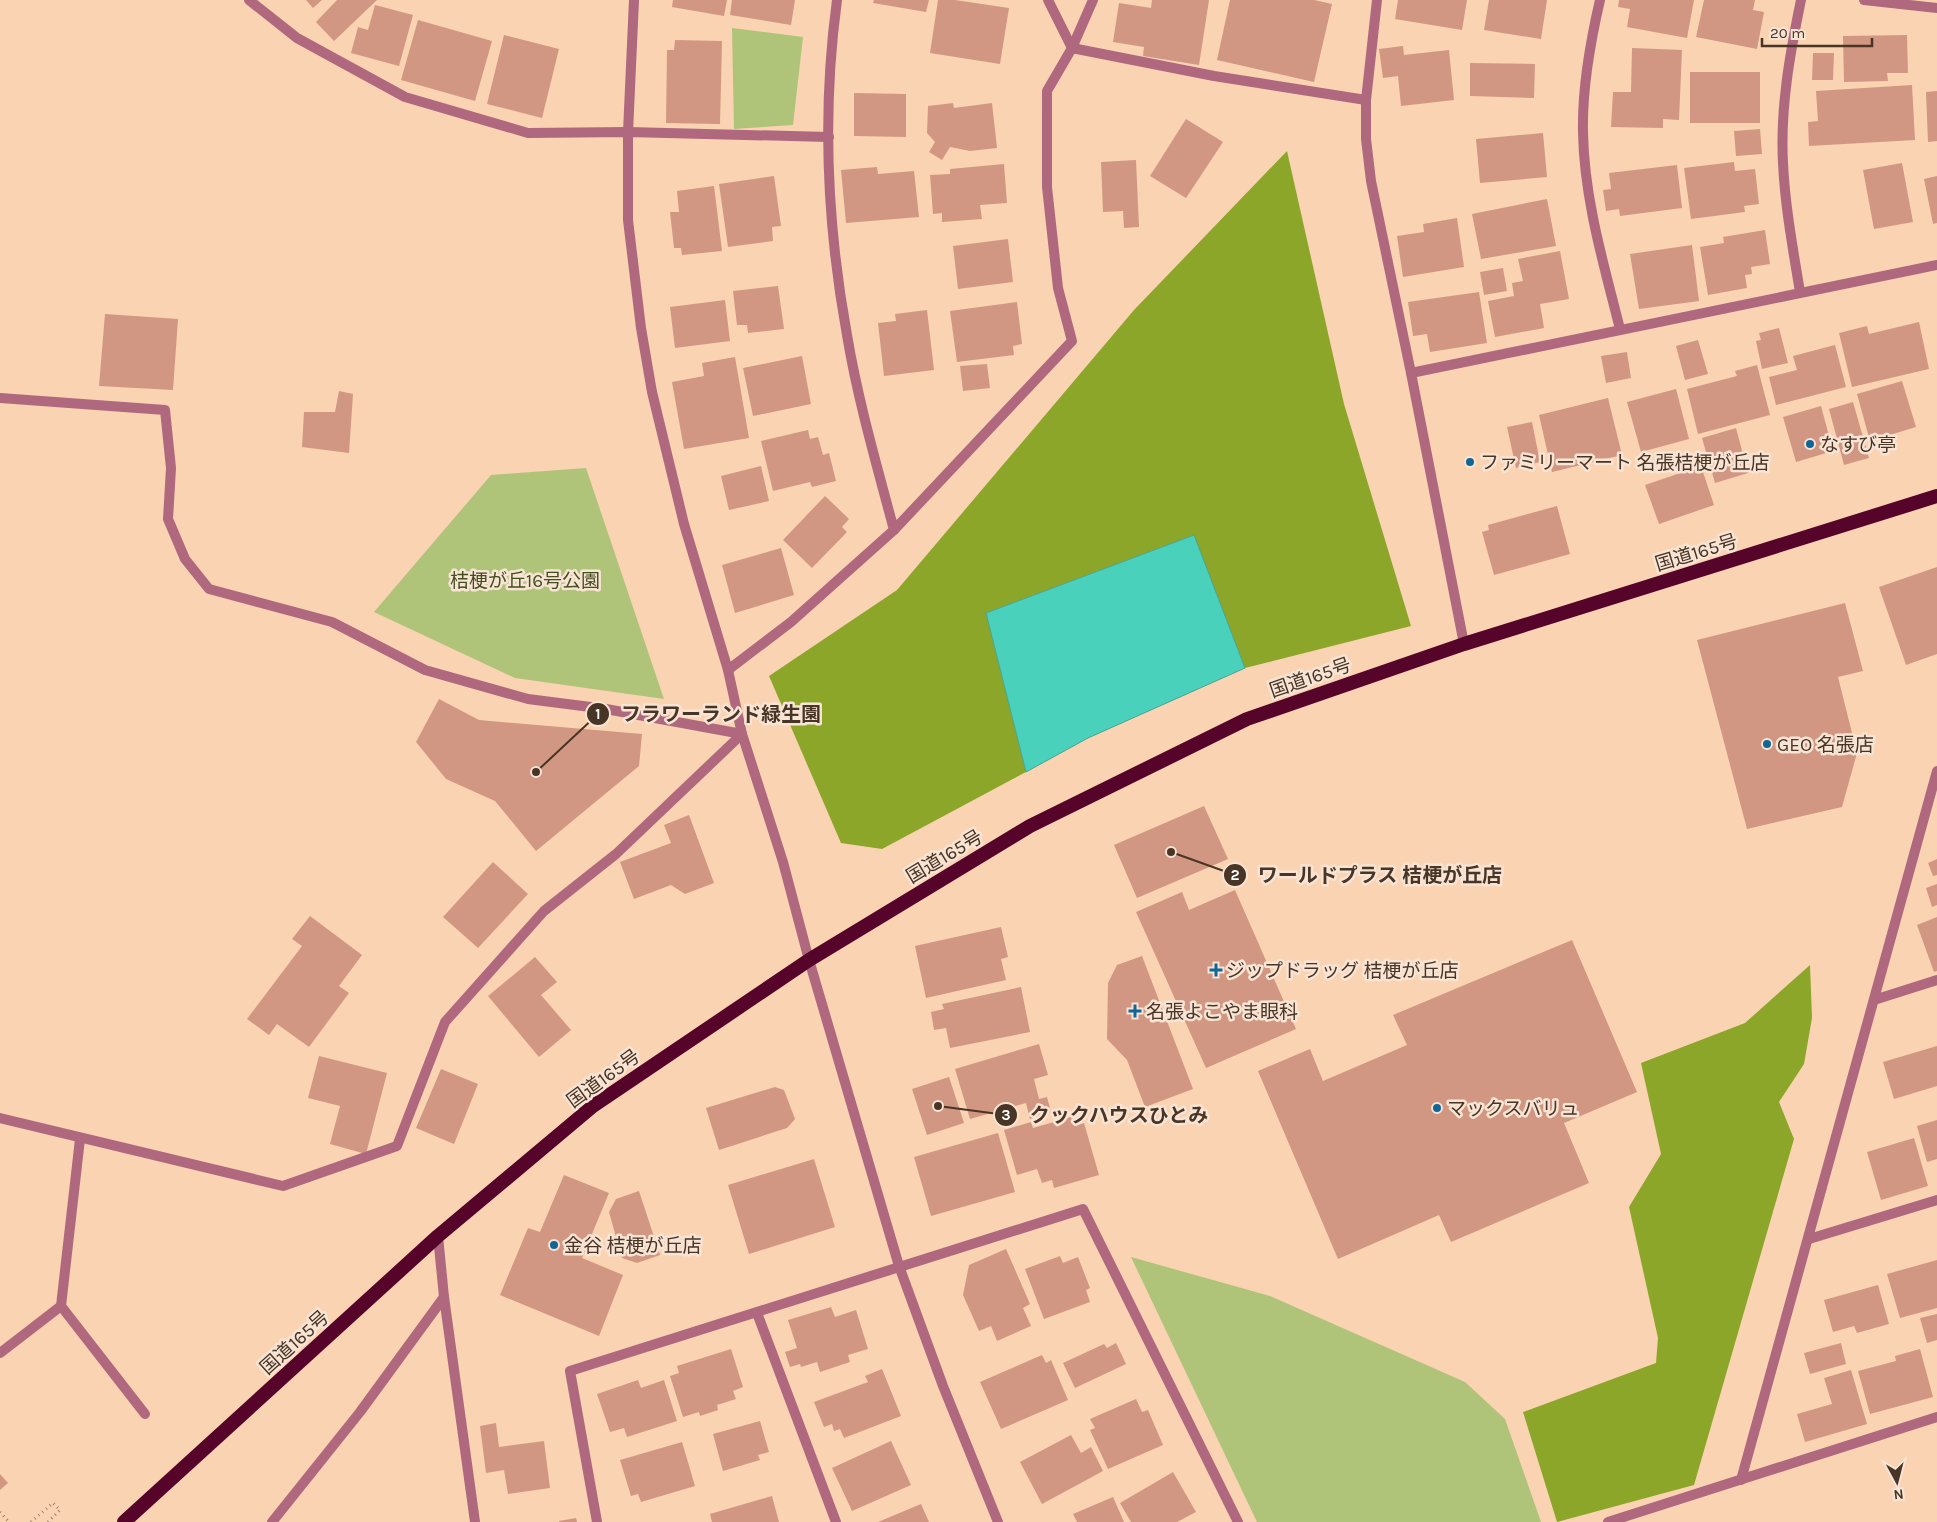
<svg xmlns="http://www.w3.org/2000/svg" width="1937" height="1522" viewBox="0 0 1937 1522" font-family="Karla,'Noto Sans JP',sans-serif">
<style>
.green{fill:#afc478}
.forest{fill:#8ca629}
.water{fill:#4ad1bc;stroke:#49a28f}
.building{fill:#d19782}
.lines{fill:none;stroke-linecap:round;stroke-linejoin:round}
.path{stroke:#9c8068;stroke-width:3;stroke-dasharray:1 4;stroke-linecap:butt}
.service{stroke:#af687d;stroke-width:10}
.minor{stroke:#af687d;stroke-width:10}
.tertiary{stroke:#af687d;stroke-width:10}
.trunk{stroke:#56042a;stroke-width:14}
.poi-dot{fill:#106697;stroke:#f8e4d4;stroke-width:2}
.labels{text-anchor:middle;stroke-width:5;stroke-linejoin:round;paint-order:stroke}
.poi-label{font-size:19px;fill:#483525;stroke:#f8e4d4;text-anchor:start}
.street-label{font-size:19px;fill:#483525;stroke:#f8e4d4}
.park-label{font-size:19px;fill:#444f20;stroke:#f8e4d4}
.leader{fill:none;stroke:#483525;stroke-width:2}
.callout-dot{fill:#483525;stroke:#f8e4d4;stroke-width:2}
.mark-label{font-size:15px;text-anchor:middle;font-weight:bold;fill:#fff}
.callout-label{font-size:20px;text-anchor:middle;font-weight:bold;fill:#483525;stroke:#f8e4d4;stroke-width:5;stroke-linejoin:round;paint-order:stroke}
</style>
<rect width="100%" height="100%" fill="#fad3b3"/>
<g class="green">
<path d="M732 28 803 37 793 125 734 129Z"/>
<path d="M586 468 664 699 515 678 374 612 491 475Z"/>
<path d="M1131 1257 1270 1296 1465 1382 1505 1419 1541 1522H1257Z"/>
</g>
<g class="forest">
<path d="M1287 151 1344 404 1411 626 1245 668 1194 535 986 613 1026 772 882 849 841 843 769 676 897 590 1134 310Z"/>
<path d="M1810 965 1812 1018 1804 1064 1779 1102 1794 1139 1694 1485 1557 1522 1523 1412 1656 1363 1658 1338 1629 1207 1661 1154 1641 1063 1745 1023Z"/>
</g>
<path class="water" d="M1194 535 1245 668 1088 738 1026 772 986 613Z"/>
<g class="building">
<path d="M306 0H322L313 8Z"/>
<path d="M337 0H377L334 41 316 22Z"/>
<path d="M673 0H727L724 16 672 7Z"/>
<path d="M732 0H795L791 25 730 15Z"/>
<path d="M874 0H929L926 12 873 3Z"/>
<path d="M938 0H955L1009 8 1000 64 930 53Z"/>
<path d="M1152 0H1209L1199 65 1143 56 1144 47 1113 42 1119 3 1151 8Z"/>
<path d="M1230 0H1314L1332 4 1314 82 1217 60Z"/>
<path d="M1398 0H1467L1462 30 1395 19Z"/>
<path d="M1489 0H1547L1541 39 1484 30Z"/>
<path d="M1619 0H1694L1687 38 1627 27 1630 9 1618 7Z"/>
<path d="M1704 0H1755L1753 10 1764 12 1757 49 1696 37Z"/>
<path d="M375 5 413 15 399 66 351 53 358 27 368 30Z"/>
<path d="M418 20 492 41 475 101 401 80Z"/>
<path d="M504 35 559 49 542 118 487 104Z"/>
<path d="M1907 35 1908 73H1887L1888 81 1844 82 1843 36Z"/>
<path d="M675 40 722 41 720 124 666 123 667 50H674Z"/>
<path d="M1403 46 1404 55 1449 50 1454 100 1401 106 1398 76 1383 78 1379 49Z"/>
<path d="M1632 48 1682 50 1679 120 1663 119V128L1611 127 1613 92H1631Z"/>
<path d="M1813 53H1834L1833 80H1812Z"/>
<path d="M1470 63 1535 64 1534 98 1470 96Z"/>
<rect x="1690" y="72" width="70" height="51"/>
<path d="M1912 85 1915 140 1809 146 1808 122 1818 121 1816 91Z"/>
<path d="M1937 91V141L1928 142 1926 92Z"/>
<path d="M854 93 906 94V137L854 136Z"/>
<path d="M953 103 954 108 992 103 997 148 970 151 950 147 942 160 929 152 935 142 927 133 928 106Z"/>
<path d="M1186 119 1223 142 1186 198 1150 176Z"/>
<path d="M1760 129 1762 154 1736 156 1734 131Z"/>
<path d="M1543 133 1547 177 1480 183 1476 139Z"/>
<path d="M1136 160 1139 227 1124 228 1123 211 1103 212 1101 162Z"/>
<path d="M1734 162 1735 171 1755 169 1759 204 1744 206 1745 212 1691 219 1684 168Z"/>
<path d="M1902 163 1913 222 1874 229 1863 170Z"/>
<path d="M1004 164 1007 203 980 205 982 219 942 222V213L933 214 930 175 950 174V169Z"/>
<path d="M1677 165 1682 208 1620 216 1619 209 1606 211 1603 190 1611 189 1609 173Z"/>
<path d="M877 167 878 174 914 171 919 217 846 223 841 170Z"/>
<path d="M774 176 781 226 772 227 773 241 728 247 719 184Z"/>
<path d="M1937 176V223L1933 224 1924 179Z"/>
<path d="M714 186 722 251 682 255 681 248H674L670 212H679L677 191Z"/>
<path d="M1547 199 1556 246 1481 259 1472 214Z"/>
<path d="M1457 218 1464 267 1403 277 1397 236 1424 232 1423 224Z"/>
<path d="M1765 230 1770 264 1751 267 1752 274 1745 275 1747 288 1708 295 1700 247 1724 243 1723 237Z"/>
<path d="M1008 239 1013 282 958 289 953 246Z"/>
<path d="M1692 245 1699 301 1639 309 1630 254Z"/>
<path d="M1560 251 1569 299 1540 304 1544 328 1495 337 1488 301 1514 296 1512 283 1523 281 1518 259Z"/>
<path d="M1503 268 1507 291 1484 295 1480 272Z"/>
<path d="M778 286 784 329 748 333 747 325H737L733 291Z"/>
<path d="M1479 292 1487 343 1430 352 1427 334 1413 336 1408 302Z"/>
<path d="M725 300 730 341 675 348 670 307Z"/>
<path d="M1017 302 1022 344 1013 346 1014 355 957 362 950 311Z"/>
<path d="M927 310 934 370 884 376 878 323 896 321 895 314Z"/>
<path d="M105 314 178 319 173 390 99 386Z"/>
<path d="M1919 322 1929 369 1852 387 1839 333 1867 326 1869 334Z"/>
<path d="M1779 328 1788 363 1762 369 1756 341 1761 340 1759 333Z"/>
<path d="M1698 340 1708 374 1685 380 1676 346Z"/>
<path d="M1835 345 1846 387 1776 405 1769 377 1797 370 1793 356Z"/>
<path d="M1627 352 1631 378 1606 383 1601 356Z"/>
<path d="M802 356 811 404 753 416 743 368Z"/>
<path d="M735 357 749 438 684 449 672 382 704 376 702 363Z"/>
<path d="M987 364 990 388 963 391 960 366Z"/>
<path d="M1757 365 1770 415 1698 434 1687 389 1737 376 1735 371Z"/>
<path d="M1902 381 1916 427 1870 441 1857 394Z"/>
<path d="M1676 389 1689 439 1641 452 1627 402Z"/>
<path d="M339 391 353 394 349 453 302 447 304 412H335Z"/>
<path d="M1608 398 1622 455 1552 472 1539 415Z"/>
<path d="M1853 402 1869 458 1844 465 1829 409Z"/>
<path d="M1821 406 1833 451 1796 462 1783 417Z"/>
<path d="M1532 422 1540 462 1516 468 1507 427Z"/>
<path d="M1736 428 1748 473 1715 483 1702 438Z"/>
<path d="M808 430 810 439 818 437 823 455 829 453 836 481 812 487 810 482 773 491 761 441Z"/>
<path d="M761 466 769 501 729 510 721 476Z"/>
<path d="M1701 466 1714 505 1659 524 1645 485Z"/>
<path d="M825 496 849 519 842 527 847 532 812 568 783 540Z"/>
<path d="M1557 506 1570 554 1494 575 1482 532 1489 530 1488 525Z"/>
<path d="M781 548 794 595 735 613 722 565Z"/>
<path d="M1937 567V654L1906 665 1879 587Z"/>
<path d="M1845 603 1863 671 1838 677 1857 753 1842 807 1747 829 1697 640Z"/>
<path d="M439 699 479 720 642 734 639 766 536 851 495 801 446 779 416 742Z"/>
<path d="M1204 806 1228 859 1137 898 1114 845Z"/>
<path d="M689 815 714 883 685 894 671 885 634 899 620 862 671 843 664 825Z"/>
<path d="M1937 859V875L1933 876 1928 863Z"/>
<path d="M493 862 528 894 478 948 443 917Z"/>
<path d="M1937 884V905L1932 907 1926 888Z"/>
<path d="M1235 890 1296 1029 1206 1068 1136 912 1182 892 1189 910Z"/>
<path d="M310 916 362 955 339 986 349 993 309 1047 277 1024 269 1035 247 1019 302 946 292 939Z"/>
<path d="M1937 917V971L1934 972 1917 925Z"/>
<path d="M1001 927 1008 957 1001 959 1006 980 926 998 915 946Z"/>
<path d="M1572 940 1637 1092 1564 1123 1589 1183 1451 1242 1439 1215 1338 1259 1258 1071 1310 1049 1323 1081 1407 1045 1393 1015Z"/>
<path d="M1142 956 1193 1089 1145 1107 1127 1060 1107 1039 1108 983 1117 965Z"/>
<path d="M535 957 557 982 541 995 571 1030 539 1057 488 996Z"/>
<path d="M1021 987 1030 1032 950 1048 946 1028 934 1030 931 1012 944 1009 942 1004Z"/>
<path d="M1039 1044 1048 1075 1034 1079 1039 1099 1047 1097 1051 1112 1030 1119 1026 1103 970 1119 955 1069Z"/>
<path d="M1937 1046V1086L1894 1099 1883 1062Z"/>
<path d="M319 1056 387 1073 366 1154 330 1144 340 1106 308 1098Z"/>
<path d="M441 1069 478 1084 454 1144 416 1128Z"/>
<path d="M949 1077 964 1123 927 1135 912 1089Z"/>
<path d="M775 1087 784 1090 795 1119 787 1128 719 1150 706 1108Z"/>
<path d="M1071 1117 1074 1126 1084 1123 1099 1175 1054 1188 1052 1180 1042 1183 1037 1169 1017 1175 1004 1130 1031 1122 1033 1128Z"/>
<path d="M1937 1120V1159L1927 1162 1917 1126Z"/>
<path d="M998 1133 1015 1192 931 1216 914 1157Z"/>
<path d="M1914 1138 1928 1186 1881 1200 1867 1152Z"/>
<path d="M814 1159 835 1227 749 1254 728 1185Z"/>
<path d="M564 1175 609 1193 582 1258 623 1275 599 1336 500 1295 528 1228 540 1232Z"/>
<path d="M639 1191 660 1255 637 1263 622 1258 609 1212 616 1199Z"/>
<path d="M1006 1249 1030 1304 1023 1308 1031 1326 997 1341 991 1326 979 1331 963 1295 969 1265Z"/>
<path d="M1060 1256 1063 1263 1078 1257 1090 1288 1086 1290 1090 1302 1044 1319 1025 1269Z"/>
<path d="M1937 1260V1308L1900 1318 1887 1274Z"/>
<path d="M1878 1285 1889 1324 1857 1333 1854 1326 1833 1332 1824 1300Z"/>
<path d="M831 1307 835 1317 856 1310 868 1349 848 1355 850 1362 820 1372 817 1362 801 1367 800 1364 790 1367 785 1352 797 1348 788 1320Z"/>
<path d="M1937 1314V1340L1927 1343 1920 1318Z"/>
<path d="M1116 1343 1126 1364 1075 1388 1063 1363 1104 1344 1107 1348Z"/>
<path d="M1841 1343 1846 1364 1810 1374 1804 1353Z"/>
<path d="M731 1349 743 1387 733 1391 736 1399 717 1405 718 1410 700 1416 699 1412 683 1417 670 1376 679 1373 677 1366Z"/>
<path d="M1920 1349 1933 1397 1870 1414 1858 1371 1896 1361 1895 1356Z"/>
<path d="M1042 1355 1046 1363 1051 1360 1068 1400 1001 1429 980 1382Z"/>
<path d="M882 1369 901 1416 844 1438 840 1429 834 1431 832 1424 824 1427 814 1402 868 1382 865 1376Z"/>
<path d="M1851 1370 1867 1424 1805 1442 1797 1414 1832 1404 1824 1378Z"/>
<path d="M638 1380 641 1388 664 1380 677 1421 627 1437 624 1428 610 1432 597 1394Z"/>
<path d="M1136 1399 1142 1412 1148 1410 1163 1445 1108 1469 1090 1430 1095 1428 1090 1419Z"/>
<path d="M760 1421 769 1452 758 1455 760 1460 723 1471 713 1434Z"/>
<path d="M496 1423 499 1447 544 1441 550 1488 508 1494 504 1470 486 1473 480 1426Z"/>
<path d="M1071 1435 1081 1453 1091 1447 1103 1471 1042 1504 1020 1462Z"/>
<path d="M891 1441 911 1485 852 1511 832 1468Z"/>
<path d="M682 1442 695 1486 641 1502 638 1494 631 1496 620 1460Z"/>
<path d="M1173 1472 1196 1512 1177 1522H1131L1120 1503Z"/>
<path d="M0 1474 8 1483 0 1490Z"/>
<path d="M772 1496 779 1522H712L710 1514Z"/>
<path d="M1113 1497 1124 1522H1077L1073 1514Z"/>
<path d="M921 1504 929 1522H878Z"/>
<path d="M576 1518 577 1522H559V1521Z"/>
</g>
<g class="lines">
<g class="path">
<path d="M0 1512 9 1522"/>
<path d="M31 1522 53 1503 60 1510 48 1522"/>
</g>
<g class="service">
<path d="M61 1306 145 1414"/>
<path d="M0 1353 61 1306 80 1139"/>
</g>
<g class="minor">
<path d="M249 0 297 38 405 97 528 133 628 132 829 137"/>
<path d="M837 0C822 111 827 225 847 335 858 401 877 466 894 530"/>
<path d="M1048 0 1072 48"/>
<path d="M1377 0 1366 100V139L1371 181 1411 373 1464 644"/>
<path d="M1600 0C1590 43 1582 87 1583 132 1584 199 1604 265 1620 329"/>
<path d="M1864 0 1937 8"/>
<path d="M1072 48 1214 76 1366 100"/>
<path d="M1800 292C1793 249 1785 206 1783 163 1780 108 1790 53 1801 0"/>
<path d="M1411 373 1937 265"/>
<path d="M0 398 165 410 171 468 168 519 185 559 209 589 332 622 425 670 528 699 606 709 742 734"/>
<path d="M728 670 791 622 894 530 1072 341 1058 288 1047 187V91L1072 48 1093 0"/>
<path d="M1874 1000 1937 980"/>
<path d="M0 1118 283 1186 397 1146 445 1022 544 911 616 854 742 734"/>
<path d="M438 1236 444 1297 475 1522"/>
<path d="M1809 1239 1937 1200"/>
<path d="M757 1313 836 1522"/>
<path d="M1741 1480 1937 771"/>
<path d="M272 1522 360 1412 444 1297"/>
<path d="M597 1522 570 1371 1083 1209 1238 1522"/>
<path d="M1608 1522 1937 1417"/>
</g>
<path class="tertiary" d="M634 0 628 132V220L641 328 652 392 684 524 728 670 742 734 783 862 809 960 899 1266 943 1386 998 1522"/>
<path class="trunk" d="M124 1522 438 1236 593 1106 809 960 1030 826 1247 719 1464 644 1937 496"/>
</g>
<g class="poi-dot">
<circle cx="1810" cy="444" r="5"/>
<circle cx="1470" cy="462" r="5"/>
<circle cx="1767" cy="744" r="5"/>
<path d="M1213.5 962.5h5v5h5v5h-5v5h-5v-5h-5v-5h5z"/>
<path d="M1132.5 1003.5h5v5h5v5h-5v5h-5v-5h-5v-5h5z"/>
<circle cx="1437" cy="1108" r="5"/>
<circle cx="554" cy="1245" r="5"/>
</g>
<g class="labels">
<g class="poi-label">
<text x="1820" y="451">なすび亭</text>
<text x="1480" y="469">ファミリーマート 名張桔梗が丘店</text>
<text x="1777" y="751">GEO 名張店</text>
<text x="1226" y="977">ジップドラッグ 桔梗が丘店</text>
<text x="1146" y="1018">名張よこやま眼科</text>
<text x="1447" y="1115">マックスバリュ</text>
<text x="564" y="1252">金谷 桔梗が丘店</text>
</g>
<g class="street-label">
<text transform="translate(1696 552) rotate(-17)" y="7">国道165号</text>
<text transform="translate(1310 677) rotate(-19)" y="7">国道165号</text>
<text transform="translate(944 856) rotate(-31)" y="7">国道165号</text>
<text transform="translate(603 1078) rotate(-36)" y="7">国道165号</text>
<text transform="translate(294 1342) rotate(-42)" y="7">国道165号</text>
</g>
<g class="park-label">
<text x="525" y="587">桔梗が丘16号公園</text>
</g>
</g>
<path class="leader" d="M536 772L598 714M1171 852L1235 875M938 1106L1006 1115"/>
<g class="callout-dot">
<circle cx="536" cy="772" r="5"/>
<circle cx="1171" cy="852" r="5"/>
<circle cx="938" cy="1106" r="5"/>
<circle cx="598" cy="714" r="12"/>
<circle cx="1235" cy="875" r="12"/>
<circle cx="1006" cy="1115" r="12"/>
</g>
<g class="mark-label">
<text x="598" y="719">1</text>
<text x="1235" y="880">2</text>
<text x="1006" y="1120">3</text>
</g>
<g class="callout-label">
<text x="721" y="721">フラワーランド緑生園</text>
<text x="1380" y="882">ワールドプラス 桔梗が丘店</text>
<text x="1119" y="1122">クックハウスひとみ</text>
</g>
<g transform="translate(1897 1482) rotate(173)" stroke="#f8e4d4" stroke-width="4" paint-order="stroke">
<path d="M0-4L9 19L0 12L-9 19Z" fill="#483525"/>
<text y="-8" font-size="14" font-weight="bold" text-anchor="middle" fill="#483525">N</text>
</g>
<path d="M1762 38v8h110v-8" fill="none" stroke="#483525" stroke-width="2.5"/>
<text x="1770" y="38" font-size="15" fill="#483525" stroke="#f8e4d4" stroke-width="4" paint-order="stroke">20 m</text>
</svg>
